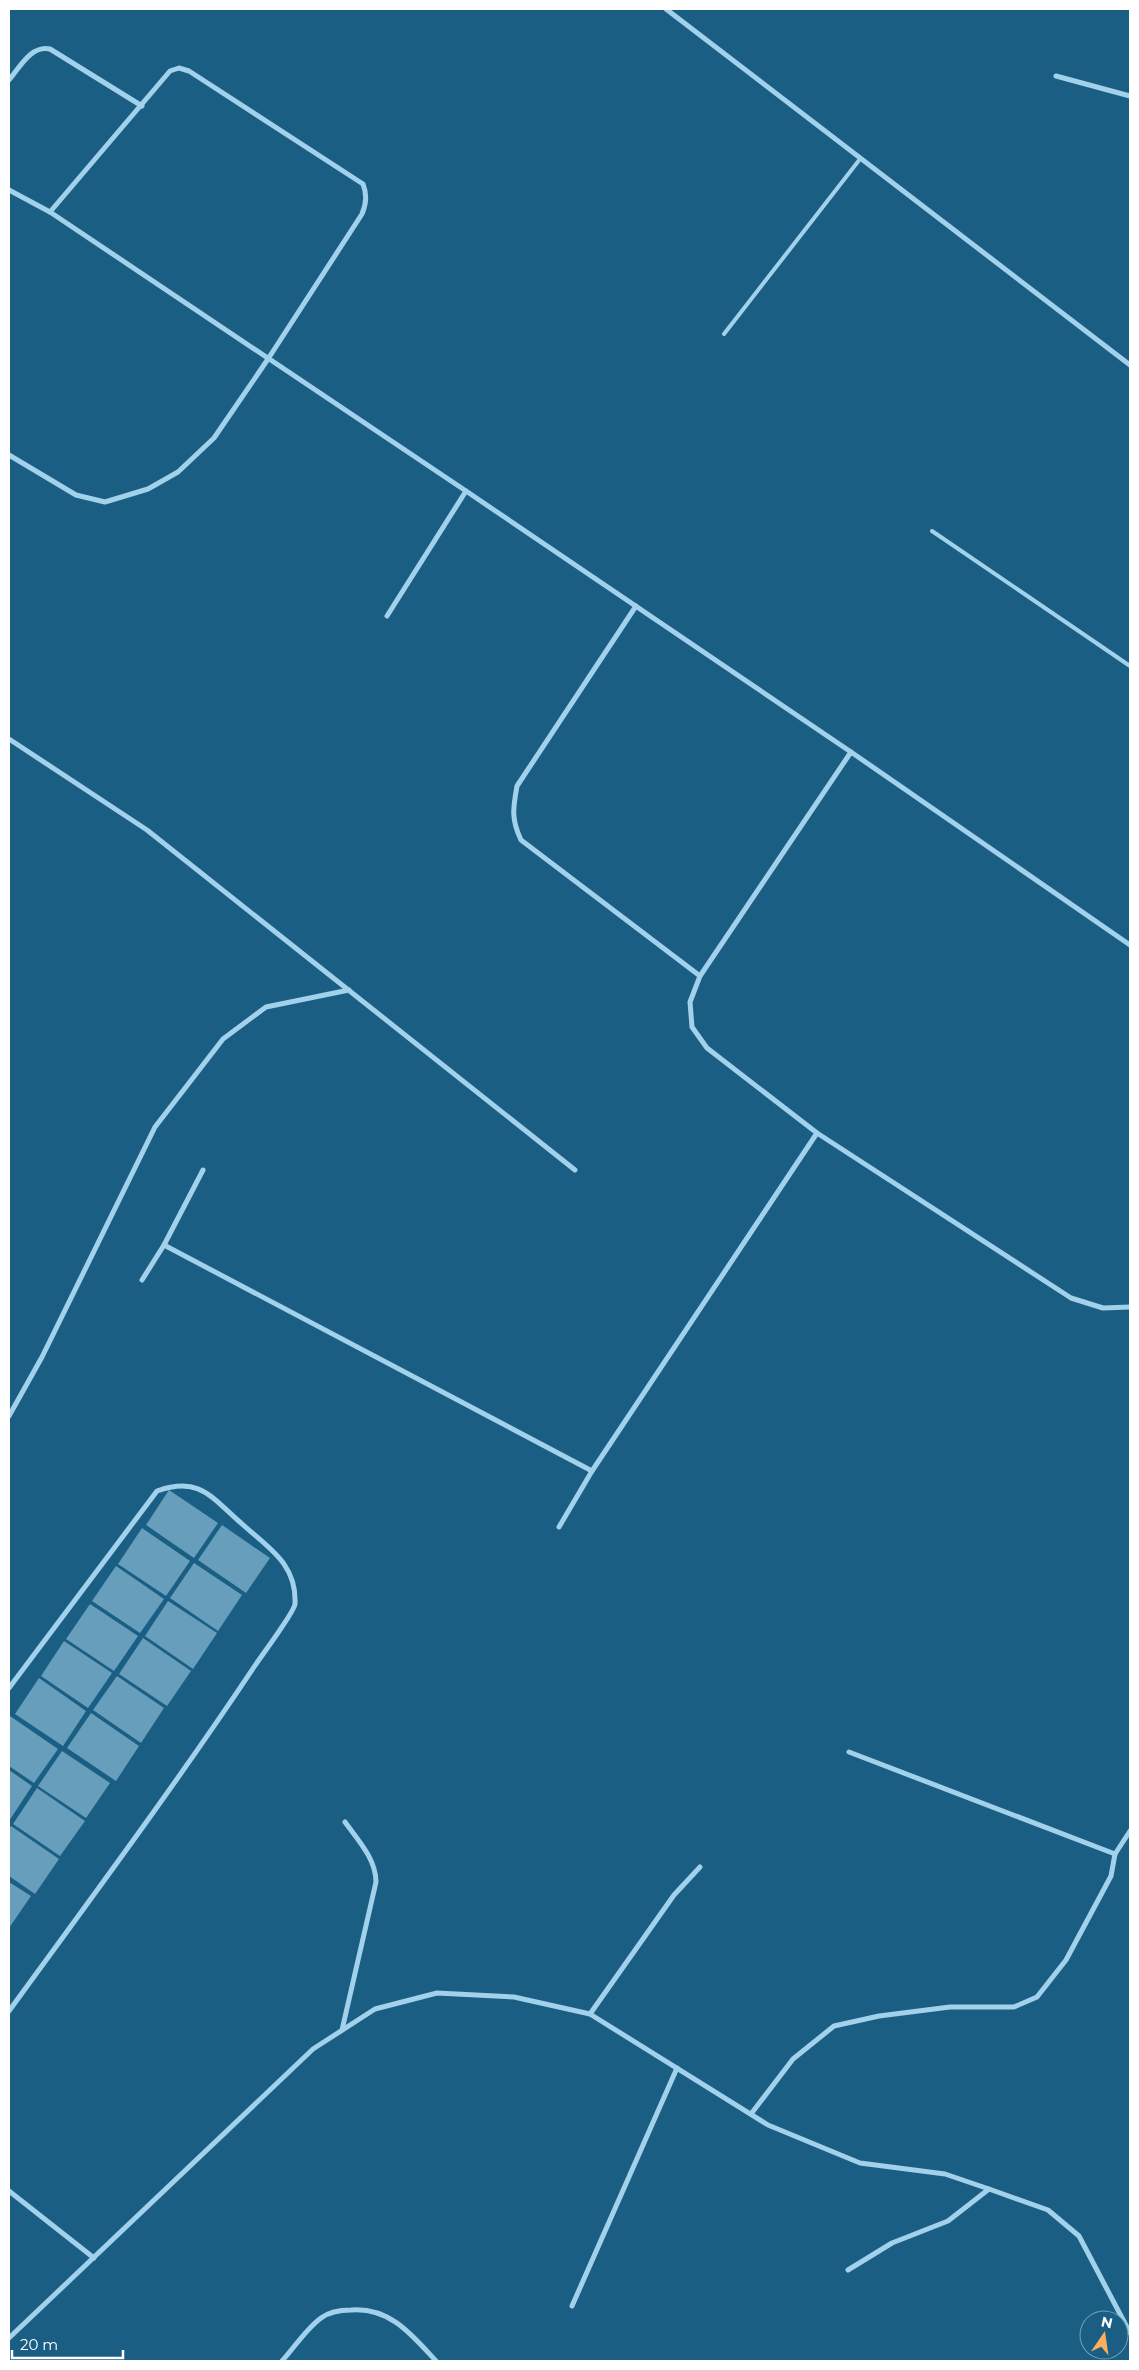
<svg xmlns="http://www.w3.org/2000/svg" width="1139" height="2370" viewBox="0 0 1139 2370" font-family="Montserrat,sans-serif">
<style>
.building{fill:#669ebc}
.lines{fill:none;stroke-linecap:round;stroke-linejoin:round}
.lane{stroke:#a1d1eb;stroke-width:4}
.street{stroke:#a1d1eb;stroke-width:5}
</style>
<rect width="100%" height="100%" fill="#1b5e83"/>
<g class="building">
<path d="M169 1490 218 1523 194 1558 146 1525Z"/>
<path d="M222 1525 270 1558 246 1593 198 1560Z"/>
<path d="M142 1528 190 1561 166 1596 118 1564Z"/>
<path d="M194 1563 242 1595 218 1631 170 1598Z"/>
<path d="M116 1566 164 1599 140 1633 92 1601Z"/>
<path d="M168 1601 217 1633 193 1669 145 1636Z"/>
<path d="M90 1604 138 1636 114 1671 66 1639Z"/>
<path d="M143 1638 191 1671 167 1706 119 1674Z"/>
<path d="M64 1641 112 1673 88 1708 41 1676Z"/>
<path d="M117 1676 164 1708 141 1743 93 1710Z"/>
<path d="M39 1678 86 1711 63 1746 15 1714Z"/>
<path d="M91 1713 139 1746 116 1781 67 1748Z"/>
<path d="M10 1716 58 1749 34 1783 9 1766Z"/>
<path d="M62 1751 110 1783 86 1818 38 1786Z"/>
<path d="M9 1770 32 1786 9 1821Z"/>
<path d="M37 1788 85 1821 60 1856 13 1824Z"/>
<path d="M11 1826 59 1859 35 1894 9 1876V1829Z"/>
<path d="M9 1882 31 1896 9 1928Z"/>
</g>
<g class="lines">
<g class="lane">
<path d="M724 334 860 159"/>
<path d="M932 531 1130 666"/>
</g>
<g class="street">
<path d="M666 9 1130 365"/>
<path d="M1056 76 1130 96"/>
<path d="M9 80C20 67 31 45 50 49L142 106"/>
<path d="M9 190 50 212 466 491 851 752"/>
<path d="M9 455 76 495 105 502 148 489 178 472 214 438 268 359 362 214C366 205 367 194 363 184L189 71 179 68 170 71 50 212"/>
<path d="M636 606 517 786C513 808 511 819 521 840L700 976"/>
<path d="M387 616 466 491"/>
<path d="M9 739 147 830 575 1170"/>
<path d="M1130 945 851 752 700 976 690 1002 692 1027 707 1048 817 1133 1071 1298 1103 1308 1130 1307"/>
<path d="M164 1245 592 1471"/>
<path d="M142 1280 164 1245 203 1170"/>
<path d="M9 1416 42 1357 155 1127 223 1039 266 1007 349 990"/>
<path d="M559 1527 592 1471 817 1133"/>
<path d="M9 1688 157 1491C200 1476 211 1497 241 1523 268 1548 297 1563 295 1604 294 1613 261 1656 254 1667 176 1784 92 1897 9 2011"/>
<path d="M849 1752 1115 1854"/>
<path d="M590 2014 768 2125 860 2163 945 2174 989 2189"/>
<path d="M342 2030 376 1882C376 1859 358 1840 345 1822"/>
<path d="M751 2114 793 2059 834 2026 879 2016 950 2007H1014L1037 1997 1066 1960 1111 1876 1115 1854 1130 1831"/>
<path d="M9 2191 94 2258"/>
<path d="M848 2270 892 2243 948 2221 989 2189 1048 2210 1079 2236 1130 2333"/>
<path d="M572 2306 677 2068"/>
<path d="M9 2338 313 2049 375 2009 437 1993 514 1997 590 2014 674 1895 700 1867"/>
<path d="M282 2361C294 2348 306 2329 321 2318 329 2312 341 2310 351 2310 390 2307 412 2335 436 2361"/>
</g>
</g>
<rect width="1139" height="2370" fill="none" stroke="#ffffff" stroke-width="20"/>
<g transform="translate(1104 2335) rotate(13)"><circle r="24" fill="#1b5e83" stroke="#769eb5"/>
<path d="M0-4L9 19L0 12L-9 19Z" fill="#fcae5d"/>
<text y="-8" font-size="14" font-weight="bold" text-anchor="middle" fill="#ffffff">N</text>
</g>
<path d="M12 2350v8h111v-8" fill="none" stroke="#ffffff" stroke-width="2.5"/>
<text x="20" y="2350" font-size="15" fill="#ffffff" stroke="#1b5e83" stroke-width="4" paint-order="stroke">20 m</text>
</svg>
